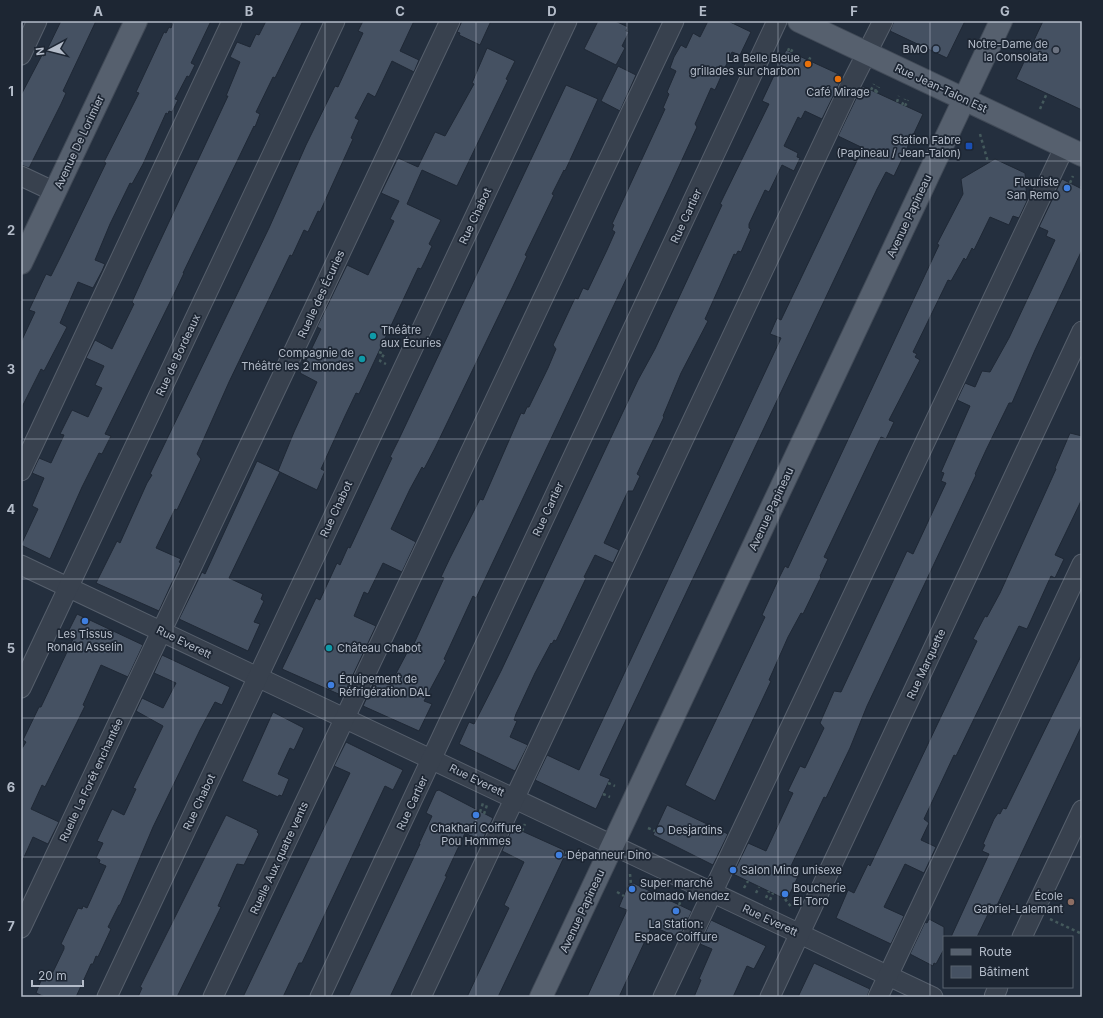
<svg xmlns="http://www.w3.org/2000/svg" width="1103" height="1018" viewBox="0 0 1103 1018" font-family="Inter,sans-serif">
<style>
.building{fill:#455162;stroke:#1f2835}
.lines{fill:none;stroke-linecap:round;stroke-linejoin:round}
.minor-casing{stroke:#565f6c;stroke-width:21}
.major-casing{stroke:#414a57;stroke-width:24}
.path{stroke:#44595c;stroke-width:2.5;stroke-dasharray:3 3;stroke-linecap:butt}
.minor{stroke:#38414e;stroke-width:19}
.major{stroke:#56606e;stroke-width:22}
.grid{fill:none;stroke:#b4bcc9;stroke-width:1;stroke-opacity:0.55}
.service-dot{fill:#5c6f8a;stroke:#1d2633;stroke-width:1.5}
.worship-dot{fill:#6b7280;stroke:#1d2633;stroke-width:1.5}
.food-dot{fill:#e8710a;stroke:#1d2633;stroke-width:1.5}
.transit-dot{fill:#1a4fb4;stroke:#1d2633;stroke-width:1.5}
.shop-dot{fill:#3f7fe0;stroke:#1d2633;stroke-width:1.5}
.culture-dot{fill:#0f9aa8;stroke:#1d2633;stroke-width:1.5}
.education-dot{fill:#8d6e63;stroke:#1d2633;stroke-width:1.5}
.labels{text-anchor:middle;stroke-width:3.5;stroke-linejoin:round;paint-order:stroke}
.poi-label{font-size:11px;fill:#b4bcc9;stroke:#1d2633;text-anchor:start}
.street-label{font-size:11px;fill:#b4bcc9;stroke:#1d2633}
.neatline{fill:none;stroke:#b4bcc9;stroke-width:1.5}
.grid-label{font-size:13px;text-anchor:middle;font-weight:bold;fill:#b4bcc9}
</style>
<rect width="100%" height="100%" fill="#242f3e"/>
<g class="building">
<path d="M61 21H96L63 91 66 93 61 104 29 168 21 165V95L42 55 44 56Z"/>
<path d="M174 21H211L191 63 195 65 189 77 187 76 175 99 178 100 172 112 169 111 168 114 166 113 143 164 132 184 130 183 110 224 95 260 105 264 102 271 93 288 78 282 60 323 67 327 44 371 41 369 21 409V342L35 312 29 310 46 274 51 276 62 254 106 163 104 162 139 93 136 92 164 32 166 33 169 27 171 28Z"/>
<path d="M266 21H303L275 78 273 77 256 112 260 114 255 127 254 126 183 273H184L175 292 105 434 111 436 102 454 99 453 82 487 50 559 21 545 38 509 32 506 44 478 32 473 39 458 51 463 64 435 60 434 72 410 88 417 102 388 95 385 104 366 86 358 95 340 112 349 134 304 132 302 146 271 228 96H226L240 62 230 57 237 42 250 47 256 34 259 35Z"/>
<path d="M363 21H414L400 51 419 60 414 72 392 61 375 97 368 93 355 118 359 120 351 138 353 139 320 212 318 211 308 232 304 230 292 256 290 255 229 382 197 454 201 459 177 510 175 509 156 548 181 559 179 562 181 563 159 611 96 583 117 541 120 543 147 483 152 475 150 474 269 228 306 145 335 86 338 87 363 33 358 31Z"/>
<path d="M462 21H491L480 45 459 35 460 33 457 32Z"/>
<path d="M598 21H615L628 27 626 31 629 32 622 46 625 48 616 65 584 49Z"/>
<path d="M708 21H728L751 32 740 55 732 52 715 90 711 88 695 124 697 127 670 186 476 598 473 596 444 659 446 660 424 701 432 704 419 731 363 706 376 678 390 685 410 647 412 648 444 578 441 577 450 558 480 499 483 500 521 413 524 414 527 407H529L548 368 556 349 553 345 575 298 578 299 583 288 588 290 607 250 615 232 612 230 614 225 612 224 665 109 663 108 669 94 667 92 676 71 670 68 674 57 681 45 686 48 693 33 700 37Z"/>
<path d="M894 21H965L947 58 890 31Z"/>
<path d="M1043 21H1082V110L1016 79Z"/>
<path d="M487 48 515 61 506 79 508 80 457 186 422 170 407 204 441 220 429 244 432 246 425 261 421 269 418 268 359 394 356 393 345 416 321 469 325 471 317 490 278 471 294 432 317 382 300 373 321 329 317 327 347 265 368 275 394 221 390 219 399 201 381 193 398 158 418 167 435 132 445 136 474 84 472 83Z"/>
<path d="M786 50 843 76 822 119 805 111 801 119 798 117 784 146 798 153 797 157 800 158 794 171 782 165 769 192 765 190 749 224V228L751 229 741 252 738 251 736 255 734 254 705 319 708 321 681 373 663 416 664 417 637 474 640 476 633 491H628L604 543 619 550 613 563 595 555 584 577 586 578 556 641 554 640 552 644 551 643 535 673 516 714 514 720 517 721 510 737 528 745 515 771 459 744 469 722 474 724 501 671 638 380 655 349 722 205 720 204 769 104 762 101Z"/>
<path d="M618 66 636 75 620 111 601 101Z"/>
<path d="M566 85 598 99 565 171 564 170 552 194 554 195 525 255 527 256 513 286 435 448 424 469 422 467 410 489 391 529 416 542 402 572 383 563 368 594 364 592 354 616 376 626 343 696 282 669 316 598 320 600 337 563 340 565 348 547 350 548 392 458 390 457 399 439Z"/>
<path d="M862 86 923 114 894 176 886 172 877 189 687 591 600 775 610 779 596 809 535 780 547 755 579 770 602 721 781 338 770 334 777 318 781 320 863 148 838 136Z"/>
<path d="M995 159 1025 173 1027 201 1019 218 1013 216 1009 225 990 217 974 250 972 248 966 260 964 258 951 281 948 280 913 352 917 354 915 357 920 360 889 420 894 422 886 439 881 437 834 536 824 557 828 559 820 576 821 577 803 614 801 613 788 637 769 680 771 681 715 801 685 785 765 617 762 615 780 576 785 566 788 568 800 542 939 245 937 244 963 194 961 179Z"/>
<path d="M1062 179 1082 189V250L1035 350 1012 403H1009L986 450 975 474 976 475 867 706 850 748 826 798 824 797 791 866 801 870 787 900 733 874 748 843 766 851 793 793 788 791 800 766 805 768 824 728 820 723 834 691 841 692 907 551 913 554 946 483 941 481 944 473 941 472 970 406 957 400 965 383 975 387 982 371 990 372 1009 338 1055 240 1046 236 1048 231 1039 227Z"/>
<path d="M1070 433 1082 436V499L1055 555 1064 559 1055 578 1051 576 1027 629 1019 626 956 756 954 755 924 819 929 823 921 840 936 847 924 873 905 864 884 907 904 916 891 944 836 918 848 890 854 893 868 864 870 866 878 849 977 641 973 639 985 616 987 617 1000 593 1056 469 1055 468Z"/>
<path d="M257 461 280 472 229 578 263 594 261 599 264 601 254 622 260 624 248 651 179 619 202 572 205 574Z"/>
<path d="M77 614 143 645 128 677 101 665 83 705 85 706 45 787 42 785 31 809 59 822 48 844 33 837 21 864V750L26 742 23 740 39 707H41L75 635 68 632Z"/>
<path d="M1082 654V725L992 916 988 914 977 937H951L989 854 982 851 985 845 983 844 994 819 998 813 1000 814 1003 808 1006 809Z"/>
<path d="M162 655 230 687 222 705 215 702 200 730 153 827 120 905H119L108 927 111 929 98 957 96 956 93 964H91L76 997H45L36 993 42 978 45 979 49 972 52 974 64 949V946L61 944 78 908 82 909 83 906 87 908 106 866 99 863 100 860 96 858 103 843 97 841 112 809 124 815 136 789 133 788 163 726 136 711 142 698 163 708 176 683 154 673Z"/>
<path d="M273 712 304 728 294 750 290 748 278 774 289 779 282 796 279 795 278 797 242 781Z"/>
<path d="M346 742 403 770 393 790 385 786 302 963H299L283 997H243L350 773 334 766Z"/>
<path d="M439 790 493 818 482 841 465 833 445 876H447L390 997H348L420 844H419L432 816 426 813 436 791Z"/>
<path d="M667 805 728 834 713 865 653 835Z"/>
<path d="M226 815 258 830 257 832 259 834 244 865 237 864 218 906 221 907 177 997H138L142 988 140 987Z"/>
<path d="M513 827 564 850 565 855 498 997H467L509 908 504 905 524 862 502 851Z"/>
<path d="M633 883 692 911 679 938 652 926 619 997H587L627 910 619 907 628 885Z"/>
<path d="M929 919 944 927V949L936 964 934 963 933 966 910 954 925 922 927 923Z"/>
<path d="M711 920 766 946 754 969 747 966 733 997H694L701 980 699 979 712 949 700 944Z"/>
<path d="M814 963 870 989 867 997H798Z"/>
</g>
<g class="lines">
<g class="minor-casing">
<g id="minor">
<path d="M21 55 37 21"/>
<path d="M21 176 55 192"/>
<path d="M21 471 232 21"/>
<path d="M21 565 933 997"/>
<path d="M21 688 335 21"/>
<path d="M21 928 450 21"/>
<path d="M1022 937 1082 810"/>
<path d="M107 997 567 21"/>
<path d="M213 997 674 21"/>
<path d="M320 997 777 21"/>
<path d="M421 997 848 90 883 21"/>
<path d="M663 997 1065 146"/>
<path d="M770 997 1082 331"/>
<path d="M878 997 1082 564"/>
<path d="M994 997 998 987"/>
</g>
</g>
<g class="major-casing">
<g id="major">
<path d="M799 21 1082 155"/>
<path d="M21 263 136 21"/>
<path d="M541 997 1001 21"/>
</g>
</g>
<g class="path">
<path d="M733 23 734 21"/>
<path d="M788 51 790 46"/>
<path d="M791 52 793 48"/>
<path d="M809 60 811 56"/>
<path d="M871 90 874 84"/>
<path d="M875 92 877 86"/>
<path d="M876 93 879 87"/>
<path d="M897 102 899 96"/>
<path d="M902 105 905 99"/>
<path d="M905 106 908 100"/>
<path d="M1040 109 1047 93"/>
<path d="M980 134 988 162"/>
<path d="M1070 183 1073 176"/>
<path d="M1081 188 1082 187"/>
<path d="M379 352 384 354 380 361 386 364"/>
<path d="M608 783 615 786"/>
<path d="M603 794 610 797"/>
<path d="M480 812 483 803"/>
<path d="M484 814 487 805"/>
<path d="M648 828 655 831"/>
<path d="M522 831 525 824"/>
<path d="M565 853 580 851"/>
<path d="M630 874 631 884"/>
<path d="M744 888 748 881"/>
<path d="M617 892 624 896"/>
<path d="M756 893 759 887"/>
<path d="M766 898 769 891"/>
<path d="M785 899 792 908"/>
<path d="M770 900 773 893"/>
<path d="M679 905 682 898"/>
<path d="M1050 919 1082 934"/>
</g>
<use href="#minor" class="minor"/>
<use href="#major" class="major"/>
</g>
<path class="grid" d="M173 21V997M325 21V997M476 21V997M627 21V997M778 21V997M930 21V997M21 161H1082M21 300H1082M21 439H1082M21 579H1082M21 718H1082M21 857H1082"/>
<g class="service-dot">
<circle cx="936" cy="49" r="4"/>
<circle cx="660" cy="830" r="4"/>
</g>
<circle class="worship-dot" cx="1056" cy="50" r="4"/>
<g class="food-dot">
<circle cx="808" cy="64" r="4"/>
<circle cx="838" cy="79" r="4"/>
</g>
<rect class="transit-dot" x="965" y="142" width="8" height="8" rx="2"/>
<g class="shop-dot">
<circle cx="1067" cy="188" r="4"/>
<circle cx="85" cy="621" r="4"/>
<circle cx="331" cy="685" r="4"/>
<circle cx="476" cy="815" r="4"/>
<circle cx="559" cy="855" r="4"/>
<circle cx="733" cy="870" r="4"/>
<circle cx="632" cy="889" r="4"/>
<circle cx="785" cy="894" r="4"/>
<circle cx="676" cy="911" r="4"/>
</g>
<g class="culture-dot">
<circle cx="373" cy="336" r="4"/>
<circle cx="362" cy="359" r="4"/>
<circle cx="329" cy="648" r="4"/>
</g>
<circle class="education-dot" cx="1071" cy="902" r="4"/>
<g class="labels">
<g class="poi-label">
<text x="1048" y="48" text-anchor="end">Notre-Dame de<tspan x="1048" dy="13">la Consolata</tspan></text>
<text x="928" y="53" text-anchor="end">BMO</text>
<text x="800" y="62" text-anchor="end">La Belle Bleue<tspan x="800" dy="13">grillades sur charbon</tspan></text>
<text x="838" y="96" text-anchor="middle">Café Mirage</text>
<text x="961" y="144" text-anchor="end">Station Fabre<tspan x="961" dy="13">(Papineau / Jean-Talon)</tspan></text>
<text x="1059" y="186" text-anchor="end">Fleuriste<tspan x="1059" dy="13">San Remo</tspan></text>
<text x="381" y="334">Théâtre<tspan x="381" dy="13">aux Écuries</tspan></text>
<text x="354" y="357" text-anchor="end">Compagnie de<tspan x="354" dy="13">Théâtre les 2 mondes</tspan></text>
<text x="85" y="638" text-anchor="middle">Les Tissus<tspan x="85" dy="13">Ronald Asselin</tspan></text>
<text x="337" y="652">Château Chabot</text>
<text x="339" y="683">Équipement de<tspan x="339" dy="13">Réfrigération DAL</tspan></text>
<text x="476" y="832" text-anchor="middle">Chakhari Coiffure<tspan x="476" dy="13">Pou Hommes</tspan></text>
<text x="668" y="834">Desjardins</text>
<text x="567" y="859">Dépanneur Dino</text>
<text x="741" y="874">Salon Ming unisexe</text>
<text x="640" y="887">Super marché<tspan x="640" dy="13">colmado Mendez</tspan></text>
<text x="793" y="892">Boucherie<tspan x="793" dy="13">El Toro</tspan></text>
<text x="1063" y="900" text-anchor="end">École<tspan x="1063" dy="13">Gabriel-Lalemant</tspan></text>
<text x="676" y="928" text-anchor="middle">La Station:<tspan x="676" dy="13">Espace Coiffure</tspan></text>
</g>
<g class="street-label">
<text transform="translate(941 88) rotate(25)" y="4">Rue Jean-Talon Est</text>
<text transform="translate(79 142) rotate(-65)" y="4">Avenue De Lorimier</text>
<text transform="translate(475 216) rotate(-65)" y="4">Rue Chabot</text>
<text transform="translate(686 216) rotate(-65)" y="4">Rue Cartier</text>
<text transform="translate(909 216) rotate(-65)" y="4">Avenue Papineau</text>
<text transform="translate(321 294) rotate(-65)" y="4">Ruelle des Écuries</text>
<text transform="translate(178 355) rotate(-65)" y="4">Rue de Bordeaux</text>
<text transform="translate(336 509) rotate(-65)" y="4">Rue Chabot</text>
<text transform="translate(548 509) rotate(-65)" y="4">Rue Cartier</text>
<text transform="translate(771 509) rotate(-65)" y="4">Avenue Papineau</text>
<text transform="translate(184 642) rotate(26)" y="4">Rue Everett</text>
<text transform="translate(926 664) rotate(-65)" y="4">Rue Marquette</text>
<text transform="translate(91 780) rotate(-65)" y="4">Ruelle La Forêt enchantée</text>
<text transform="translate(477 780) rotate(26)" y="4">Rue Everett</text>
<text transform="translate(199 802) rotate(-65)" y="4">Rue Chabot</text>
<text transform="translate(412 803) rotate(-65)" y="4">Rue Cartier</text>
<text transform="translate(279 858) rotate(-65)" y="4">Ruelle Aux quatre vents</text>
<text transform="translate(582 911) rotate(-65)" y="4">Avenue Papineau</text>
<text transform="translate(770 920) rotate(25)" y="4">Rue Everett</text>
</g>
</g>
<rect width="1103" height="1018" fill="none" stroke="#1d2633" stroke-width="44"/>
<rect x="943" y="936" width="130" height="52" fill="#1d2633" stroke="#59626f"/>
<rect x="951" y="949" width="20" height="6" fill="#56606e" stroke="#59626f"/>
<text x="979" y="956" font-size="12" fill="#b4bcc9">Route</text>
<rect x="951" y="966" width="20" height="12" fill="#455162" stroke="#59626f"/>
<text x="979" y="976" font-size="12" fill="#b4bcc9">Bâtiment</text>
<g transform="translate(50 50) rotate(263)" stroke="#1d2633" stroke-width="3" paint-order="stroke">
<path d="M0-3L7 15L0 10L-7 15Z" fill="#b4bcc9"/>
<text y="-6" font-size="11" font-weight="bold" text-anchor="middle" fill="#b4bcc9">N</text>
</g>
<path d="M32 980v6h51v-6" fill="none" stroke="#b4bcc9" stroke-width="2"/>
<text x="38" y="980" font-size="12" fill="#b4bcc9" stroke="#1d2633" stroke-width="3" paint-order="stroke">20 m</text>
<rect x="22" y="22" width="1059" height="974" class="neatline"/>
<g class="grid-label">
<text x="98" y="16">A</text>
<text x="249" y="16">B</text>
<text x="400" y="16">C</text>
<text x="552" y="16">D</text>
<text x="703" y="16">E</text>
<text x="854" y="16">F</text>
<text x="1005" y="16">G</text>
<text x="11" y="96">1</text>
<text x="11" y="235">2</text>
<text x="11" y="374">3</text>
<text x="11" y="514">4</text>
<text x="11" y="653">5</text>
<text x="11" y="792">6</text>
<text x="11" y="931">7</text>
</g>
</svg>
